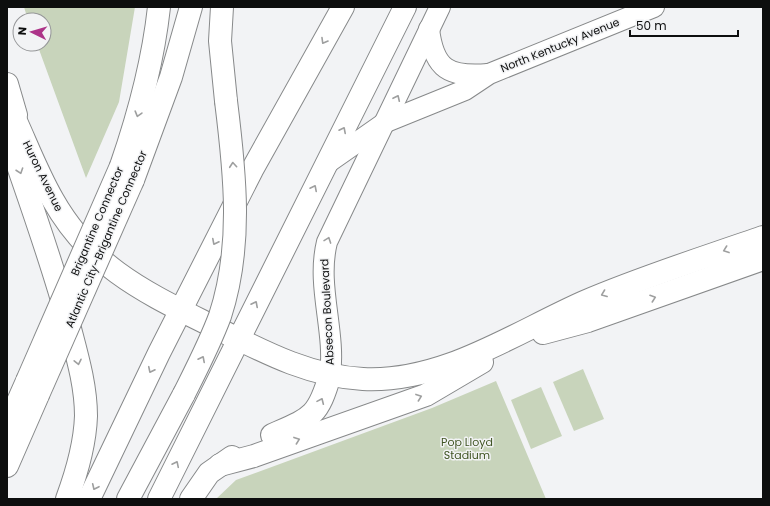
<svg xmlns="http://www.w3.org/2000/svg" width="770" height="506" viewBox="0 0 770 506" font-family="Poppins,sans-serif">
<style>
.green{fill:#c8d4bb}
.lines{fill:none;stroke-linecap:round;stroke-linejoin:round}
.minor-casing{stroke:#87898a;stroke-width:22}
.major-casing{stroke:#87898a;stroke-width:24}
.highway-casing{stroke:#87898a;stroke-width:24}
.minor{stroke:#fff;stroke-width:20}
.major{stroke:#fff;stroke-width:22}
.highway{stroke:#fff;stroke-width:22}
.highway-bridge-casing{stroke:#87898a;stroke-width:24;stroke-linecap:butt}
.highway-bridge{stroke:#fff;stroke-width:22}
.oneway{stroke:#9e9f9f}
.labels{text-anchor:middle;stroke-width:3;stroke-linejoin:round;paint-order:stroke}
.street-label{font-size:11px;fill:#0d0e0e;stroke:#f2f3f5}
.park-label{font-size:11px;fill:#3f5422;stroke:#f2f3f5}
</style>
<rect width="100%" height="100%" fill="#f2f3f5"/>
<g class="green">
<path d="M24 7H135L119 102 86 178 37 44H44V20H28Z"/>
<path d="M583 369 604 419 574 431 553 382Z"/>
<path d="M496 381 546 499H216L236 480 432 408Z"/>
<path d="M541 387 562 436 531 449 511 400Z"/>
</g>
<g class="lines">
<g class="minor-casing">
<g id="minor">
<path d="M429 29C434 70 449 77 488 74"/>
<path d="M326 164 386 122 465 90 489 74 654 7"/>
<path d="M330 375C336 331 316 286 327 242L440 7"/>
</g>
</g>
<g class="major-casing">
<g id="major">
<path d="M7 84 16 115"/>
<path d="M7 102C23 134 35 169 53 200 92 269 147 293 214 327 262 351 308 376 363 379 443 383 514 333 584 302 642 277 703 258 763 237"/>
<path d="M543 333 588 321 763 259"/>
<path d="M272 435C311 418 318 417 330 375"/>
<path d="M220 465 254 456 426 395 482 362"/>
<path d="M191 499 209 473 232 457"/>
</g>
</g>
<g class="highway-casing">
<g id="highway">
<path d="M222 7 220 41 226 101"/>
<path d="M7 134C28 196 51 258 68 321 76 352 86 384 86 416 85 445 77 472 67 499"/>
<path d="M121 166C139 114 153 62 159 7"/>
<path d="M133 180 171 77 191 7"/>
<path d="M7 426 27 381"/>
<path d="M7 466 38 395"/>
<path d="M89 499 159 353 252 170 343 7"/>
<path d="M128 499 184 394"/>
<path d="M159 499 405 7"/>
</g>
</g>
<use href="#minor" class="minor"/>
<use href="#major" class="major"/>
<use href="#highway" class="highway"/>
<g class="highway-bridge-casing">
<g id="highway-bridge">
<path d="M27 381 121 166"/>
<path d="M184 394C197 368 210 343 220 316 243 246 235 173 226 101"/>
<path d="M38 395 133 180"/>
</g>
</g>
<use href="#highway-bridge" class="highway-bridge"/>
</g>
<defs><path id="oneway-chevron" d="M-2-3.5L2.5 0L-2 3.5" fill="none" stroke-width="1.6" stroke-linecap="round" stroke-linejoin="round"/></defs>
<g class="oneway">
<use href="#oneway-chevron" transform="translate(324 41) rotate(120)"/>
<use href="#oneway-chevron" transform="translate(397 98) rotate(-65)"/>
<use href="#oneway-chevron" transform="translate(138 114) rotate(106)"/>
<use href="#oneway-chevron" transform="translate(343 130) rotate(-63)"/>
<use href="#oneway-chevron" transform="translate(233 165) rotate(-95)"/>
<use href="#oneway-chevron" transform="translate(20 171) rotate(71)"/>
<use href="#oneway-chevron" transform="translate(314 188) rotate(-63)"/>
<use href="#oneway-chevron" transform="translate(328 240) rotate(-70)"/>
<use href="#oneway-chevron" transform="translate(215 242) rotate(117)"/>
<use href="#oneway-chevron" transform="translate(726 250) rotate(160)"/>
<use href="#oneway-chevron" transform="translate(604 294) rotate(159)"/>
<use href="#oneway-chevron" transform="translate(653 298) rotate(-19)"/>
<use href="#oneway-chevron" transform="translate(255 304) rotate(-63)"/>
<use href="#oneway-chevron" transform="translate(202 359) rotate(-63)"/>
<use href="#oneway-chevron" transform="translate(78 362) rotate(78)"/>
<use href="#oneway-chevron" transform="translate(151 370) rotate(116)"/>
<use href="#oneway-chevron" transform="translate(419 397) rotate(-20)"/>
<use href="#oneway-chevron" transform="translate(321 401) rotate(-66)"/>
<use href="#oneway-chevron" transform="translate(297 440) rotate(-20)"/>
<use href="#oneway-chevron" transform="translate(176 464) rotate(-64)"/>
<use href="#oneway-chevron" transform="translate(95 487) rotate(115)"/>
</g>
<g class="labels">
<g class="street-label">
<text transform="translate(560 45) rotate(-22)" y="4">North Kentucky Avenue</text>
<text transform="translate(43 176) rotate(64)" y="4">Huron Avenue</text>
<text transform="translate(97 221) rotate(-67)" y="4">Brigantine Connector</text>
<text transform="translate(106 239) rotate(-67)" y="4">Atlantic City–Brigantine Connector</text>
<text transform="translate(327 312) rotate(-93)" y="4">Absecon Boulevard</text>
</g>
<g class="park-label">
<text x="467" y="446">Pop Lloyd<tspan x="467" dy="13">Stadium</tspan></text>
</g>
</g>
<rect width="770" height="506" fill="none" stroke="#0d0e0e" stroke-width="16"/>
<g transform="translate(32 32) rotate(275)"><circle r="19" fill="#f2f3f5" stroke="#969799"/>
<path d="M0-3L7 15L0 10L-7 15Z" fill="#ad3489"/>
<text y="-6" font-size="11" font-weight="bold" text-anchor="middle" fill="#0d0e0e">N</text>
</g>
<path d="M630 30v6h108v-6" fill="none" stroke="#0d0e0e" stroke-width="2"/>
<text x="636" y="30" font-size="12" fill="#0d0e0e" stroke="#f2f3f5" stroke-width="3" paint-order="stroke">50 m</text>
</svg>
